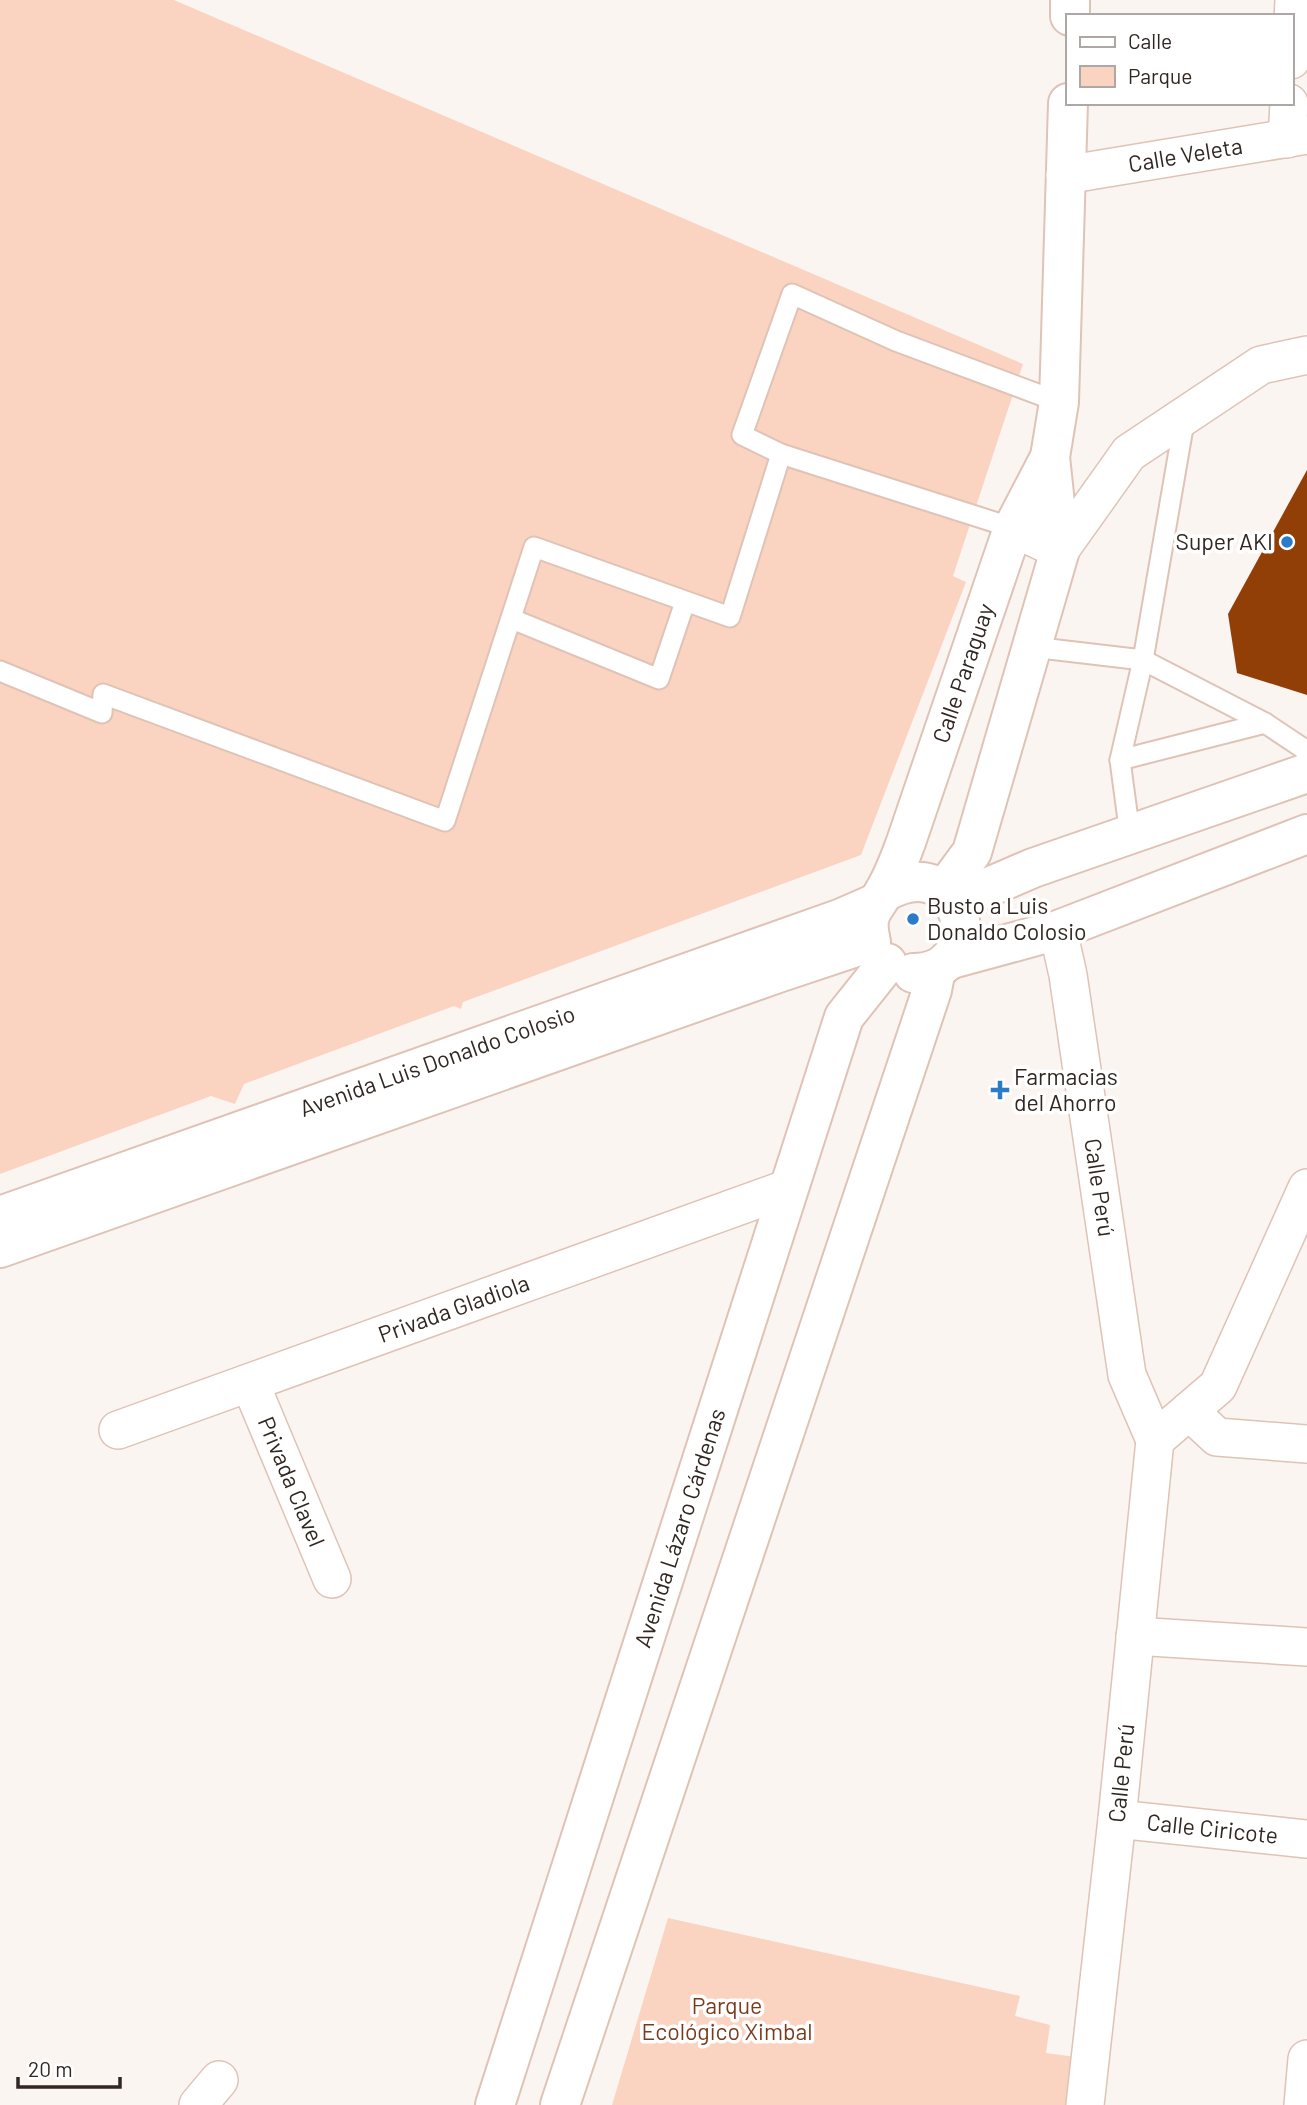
<svg xmlns="http://www.w3.org/2000/svg" width="1307" height="2105" viewBox="0 0 1307 2105" font-family="Barlow,sans-serif">
<style>
.green{fill:#fbd3c1}
.building{fill:#913e07}
.lines{fill:none;stroke-linecap:round;stroke-linejoin:round}
.lane-casing{stroke:#dfc3b6;stroke-width:23}
.street-casing{stroke:#dfc3b6;stroke-width:40}
.secondary-casing{stroke:#dfc3b6;stroke-width:42}
.primary-casing{stroke:#dfc3b6;stroke-width:42}
.lane{stroke:#fff;stroke-width:19}
.street{stroke:#fff;stroke-width:37}
.secondary{stroke:#fff;stroke-width:38}
.primary{stroke:#fff;stroke-width:38}
.poi-dot{fill:#2a7ccb;stroke:#fff;stroke-width:2.5}
.labels{text-anchor:middle;stroke-width:7;stroke-linejoin:round;paint-order:stroke}
.street-label{font-size:23px;fill:#312621;stroke:#fff}
.poi-label{font-size:23px;fill:#312621;stroke:#fff;text-anchor:start}
.park-label{font-size:23px;fill:#783c1d;stroke:#fff}
</style>
<rect width="100%" height="100%" fill="#fbf5f2"/>
<g class="green">
<path d="M0 0H174L1023 364 953 576 966 582 861 855 463 1002 461 1009 454 1006 244 1084 235 1104 211 1096 0 1174Z"/>
<path d="M668 1918 1020 1996 1015 2016 1050 2025 1046 2053 1091 2059 1086 2105H612Z"/>
</g>
<path class="building" d="M1307 470V695L1237 673 1228 614Z"/>
<g class="lines">
<g class="lane-casing">
<g id="lane">
<path d="M1013 528 781 454 742 435 792 294 896 341 1059 402"/>
<path d="M512 619 659 679 685 602"/>
<path d="M1032 647 1143 660 1265 723 1307 751"/>
<path d="M0 671 102 713 103 694 445 821 534 547 730 617 781 454"/>
<path d="M1120 760 1265 723"/>
<path d="M1130 835 1120 760 1143 660 1185 416"/>
</g>
</g>
<g class="street-casing">
<g id="street">
<path d="M1291 60 1294 0"/>
<path d="M1287 139 1289 103"/>
<path id="s1" d="M1065 175 1307 135"/>
<path d="M1013 528 1060 550 1129 453 1261 365 1307 355"/>
<path id="s2" d="M1058 930 1068 975 1127 1375 1155 1440"/>
<path id="s3" d="M250 1383 332 1579"/>
<path d="M1189 1411 1217 1437 1307 1444"/>
<path id="s4" d="M118 1430 789 1188"/>
<path d="M1135 1636 1307 1647"/>
<path id="s5" d="M1117 1819 1307 1839"/>
<path d="M198 2105 219 2080"/>
<path id="s6" d="M1085 2105 1117 1819 1155 1440 1218 1386 1307 1188"/>
<path d="M1303 2105 1307 2059"/>
</g>
</g>
<g class="secondary-casing">
<g id="secondary">
<path d="M1070 16V0"/>
<path d="M944 890 972 852 1060 550 1050 457 1059 402 1068 103"/>
<path d="M885 892C966 846 992 974 913 973"/>
<path d="M954 902 1033 868 1307 773"/>
<path id="s7" d="M870 937C865 912 875 909 885 890 894 875 900 858 906 842L1013 528 1050 457"/>
<path d="M948 960 1058 930 1307 834"/>
<path id="s8" d="M495 2105 844 1017 887 963"/>
<path d="M560 2105 932 990 936 969"/>
</g>
</g>
<g class="primary-casing">
<g id="primary">
<path id="s9" d="M0 1216 842 918 874 904"/>
<path d="M0 1248 778 973 871 942"/>
</g>
</g>
<use href="#lane" class="lane"/>
<use href="#street" class="street"/>
<use href="#secondary" class="secondary"/>
<use href="#primary" class="primary"/>
</g>
<g class="poi-dot">
<circle cx="1287" cy="542" r="7"/>
<circle cx="913" cy="919" r="7"/>
<path d="M996.5 1079.5h7v7h7v7h-7v7h-7v-7h-7v-7h7z"/>
</g>
<g class="labels">
<g class="street-label">
<text dy="8" stroke="none"><textPath href="#s1" startOffset="122">Calle Veleta</textPath></text>
<text dy="8" stroke="none"><textPath href="#s7" startOffset="282">Calle Paraguay</textPath></text>
<text dy="8" stroke="none"><textPath href="#s9" startOffset="464">Avenida Luis Donaldo Colosio</textPath></text>
<text dy="8" stroke="none"><textPath href="#s2" startOffset="261">Calle Perú</textPath></text>
<text dy="8" stroke="none"><textPath href="#s4" startOffset="357">Privada Gladiola</textPath></text>
<text dy="8" stroke="none"><textPath href="#s3" startOffset="107">Privada Clavel</textPath></text>
<text dy="8" stroke="none"><textPath href="#s8" startOffset="606">Avenida Lázaro Cárdenas</textPath></text>
<text dy="8" stroke="none"><textPath href="#s6" startOffset="334">Calle Perú</textPath></text>
<text dy="8" stroke="none"><textPath href="#s5" startOffset="96">Calle Ciricote</textPath></text>
</g>
<g class="poi-label">
<text x="1273" y="550" text-anchor="end">Super AKI</text>
<text x="927" y="914">Busto a Luis<tspan x="927" dy="26">Donaldo Colosio</tspan></text>
<text x="1014" y="1085">Farmacias<tspan x="1014" dy="26">del Ahorro</tspan></text>
</g>
<g class="park-label">
<text x="727" y="2014">Parque<tspan x="727" dy="26">Ecológico Ximbal</tspan></text>
</g>
</g>
<rect x="1066" y="14" width="228" height="91" fill="#ffffff" stroke="#ada8a6" stroke-width="2"/>
<rect x="1080" y="37" width="35" height="10" fill="#ffffff" stroke="#ada8a6" stroke-width="2"/>
<text x="1128" y="49" font-size="21" fill="#312621">Calle</text>
<rect x="1080" y="66" width="35" height="21" fill="#fbd3c1" stroke="#ada8a6" stroke-width="2"/>
<text x="1128" y="84" font-size="21" fill="#312621">Parque</text>
<path d="M18 2077v10h102v-10" fill="none" stroke="#312621" stroke-width="3.5"/>
<text x="28" y="2077" font-size="21" fill="#312621" stroke="#ffffff" stroke-width="5" paint-order="stroke">20 m</text>
</svg>
